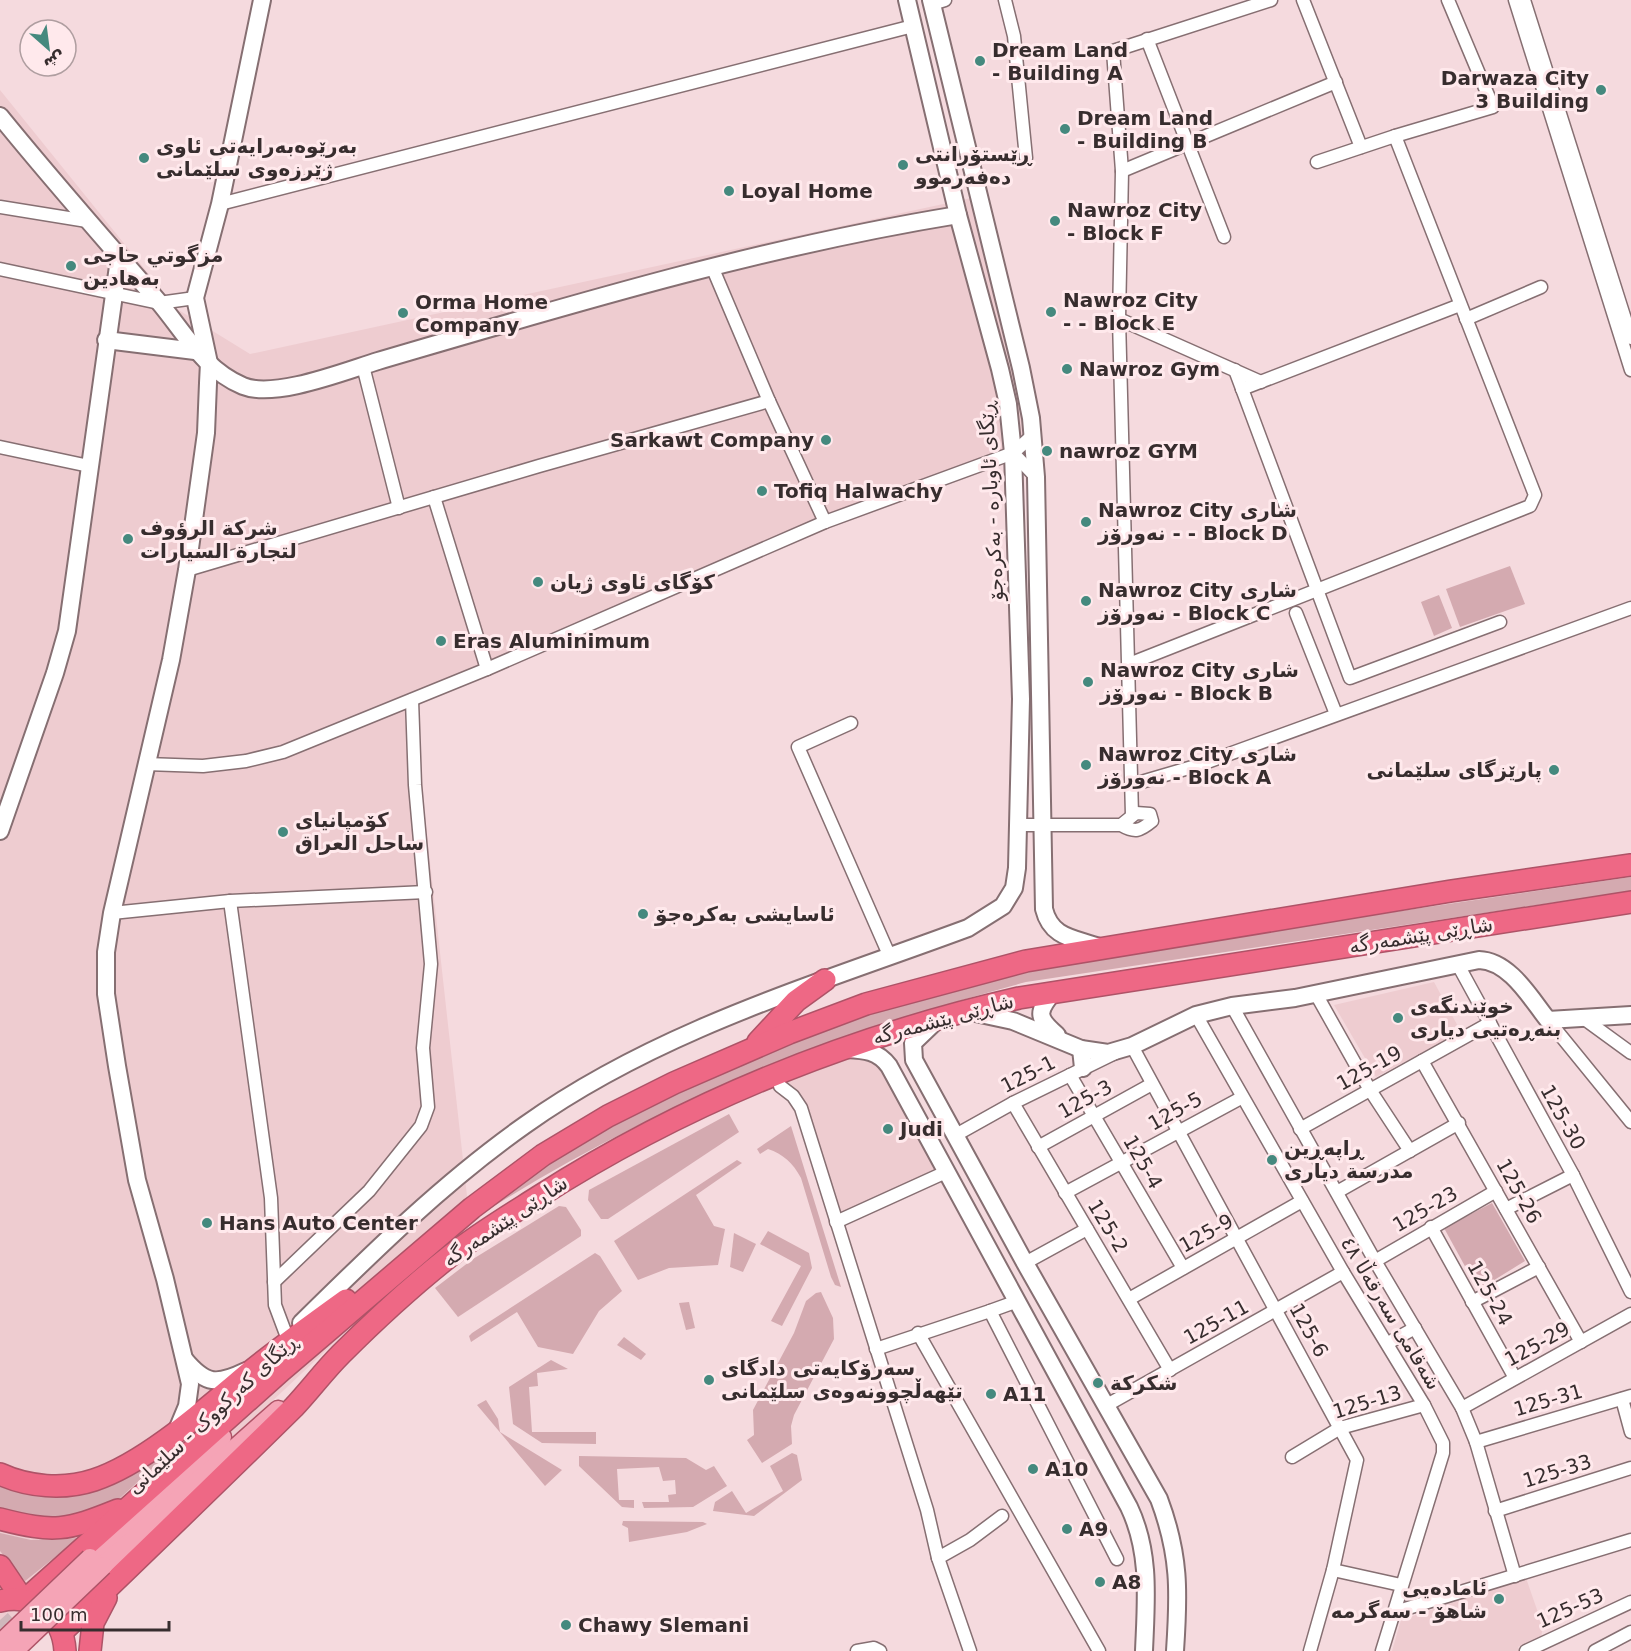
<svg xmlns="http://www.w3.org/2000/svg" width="1631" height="1651" viewBox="0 0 1631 1651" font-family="'DejaVu Sans','Noto Naskh Arabic',sans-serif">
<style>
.built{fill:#eeccd0}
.green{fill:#d4aab0}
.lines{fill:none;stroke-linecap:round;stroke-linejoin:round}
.highway-tunnel{stroke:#cfb7bb;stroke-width:21;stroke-dasharray:21 10;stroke-linecap:butt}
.street-casing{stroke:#866f72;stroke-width:15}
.secondary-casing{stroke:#866f72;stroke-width:20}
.primary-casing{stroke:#ae5367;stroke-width:21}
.highway-casing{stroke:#ae5367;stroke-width:24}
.street{stroke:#fff;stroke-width:12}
.secondary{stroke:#fff;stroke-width:16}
.primary{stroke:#f5a4b6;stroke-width:18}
.highway{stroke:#ee6885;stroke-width:21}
.primary-bridge-casing{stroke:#ae5367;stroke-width:21;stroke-linecap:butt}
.primary-bridge{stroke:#f5a4b6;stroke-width:18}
.poi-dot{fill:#45897e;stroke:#ffe9ec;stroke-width:2}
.labels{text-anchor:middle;stroke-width:6;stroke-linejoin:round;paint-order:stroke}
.poi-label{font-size:20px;font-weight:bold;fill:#372d2e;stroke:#ffe9ec;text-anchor:start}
.street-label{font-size:20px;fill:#372d2e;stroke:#ffe9ec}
</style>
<rect width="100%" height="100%" fill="#f5dade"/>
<g class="built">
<path d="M0 90 177 309 250 354 971 198 1020 398 1023 450 857 510 412 700 470 1223 369 1310 13 1645 0 1630Z"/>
<path d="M1434 982 1461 1032 1376 1077 1334 1005Z"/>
<path d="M865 1050 874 1053 946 1172 836 1222 801 1108 783 1084Z"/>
<path d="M1526 1578 1543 1627 1541 1637 1518 1647 1520 1651H1392L1401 1620Z"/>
</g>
<g class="green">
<path d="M1510 566 1525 604 1460 627 1446 589Z"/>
<path d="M1439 595 1452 628 1434 636 1421 602Z"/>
<path d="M1631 877V891L1026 982C833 1033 645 1108 477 1217L550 1158 661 1097 800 1038 890 1006 977 980 1137 950Z"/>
<path d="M729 1114 739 1132 608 1219H601L588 1200 589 1190Z"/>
<path d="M791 1126 841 1287 835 1285 831 1277 801 1178C793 1163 783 1154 768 1149L760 1154 757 1149Z"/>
<path d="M737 1160 742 1163 696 1195 714 1226 725 1229 718 1265 669 1268 638 1280 614 1241Z"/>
<path d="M1492 1203 1525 1261 1478 1290 1444 1228Z"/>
<path d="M559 1206 566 1207 581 1230V1236L458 1317 435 1288 473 1259Z"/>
<path d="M768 1231 809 1253 812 1268 782 1326 771 1321 801 1266 760 1244Z"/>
<path d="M734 1233 756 1244 743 1272 730 1267Z"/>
<path d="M595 1253 600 1256 622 1291 599 1311 573 1354 538 1347 517 1312 471 1342 469 1336 472 1333Z"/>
<path d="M821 1292 833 1318 834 1339 794 1415 791 1426 792 1444 762 1463 747 1440 754 1435 753 1410 794 1333 806 1301 816 1293Z"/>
<path d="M689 1302 695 1328 686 1330 679 1303Z"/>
<path d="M624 1337 646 1354 641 1360 617 1345Z"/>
<path d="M551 1360 568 1369 537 1373 538 1386 529 1387 532 1432H596V1444L542 1443 513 1424 509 1387Z"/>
<path d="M233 1395 120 1498 89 1513 59 1520 24 1517 0 1510V1486L30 1495 62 1493Z"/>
<path d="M486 1400 498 1419 500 1432 562 1470 545 1486 477 1405Z"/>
<path d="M792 1453 797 1455 802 1480 754 1516 713 1511 715 1502 732 1491 746 1513 783 1491 770 1466Z"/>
<path d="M579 1456 686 1458 706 1470 714 1466 727 1486 693 1507 644 1508 642 1502H669L668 1495 676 1494 675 1480 663 1481 659 1467 617 1469 619 1500H634V1508L622 1507 579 1466Z"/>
<path d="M623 1521 703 1522 707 1524 687 1532 629 1542 628 1528 622 1525Z"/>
<path d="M0 1533 31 1540 79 1538 25 1581 0 1551Z"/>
</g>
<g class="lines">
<path class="highway-tunnel" d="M0 1620 25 1648"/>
<g class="street-casing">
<g id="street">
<path d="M1005 0 1014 36 1026 158"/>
<path d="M1303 0 1361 147"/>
<path d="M1515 0 1631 370"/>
<path d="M1524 0 1631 338"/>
<path d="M932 4 945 0"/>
<path d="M1147 39 1224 237"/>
<path d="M1395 136 1493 107 1448 0"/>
<path d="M1122 171 1336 82"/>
<path d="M220 204 913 26"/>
<path d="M0 207 87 221"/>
<path d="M0 269 159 303 195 298"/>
<path d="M713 269 769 401 825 522"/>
<path d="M1119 319 1261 382"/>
<path d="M1466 319 1541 287"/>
<path d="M363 366 399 508"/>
<path d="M1235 370 1350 678 1500 622"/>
<path d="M1242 389 1460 305"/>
<path d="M0 447 89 466"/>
<path d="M1013 453 1036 477"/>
<path d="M434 497 487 669"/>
<path d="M187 570 539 466 769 401"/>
<path d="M1296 613 1336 714"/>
<path d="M1129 664 1530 506 1535 495 1395 136 1317 162"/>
<path d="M851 723 798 747 890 957"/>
<path d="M146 764 203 766 246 761 283 752 487 669 825 522 1013 453 1033 435"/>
<path d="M1131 785 1199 765 1631 608"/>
<path d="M1132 815 1119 319 1122 171 1113 51 1271 0"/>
<path d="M1018 825H1121C1135 833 1140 831 1152 821L1150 814 1136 813 1121 825"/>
<path d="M230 901 271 1198 275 1305 287 1337"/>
<path d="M112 913 230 901 426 892"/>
<path d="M1457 963 1573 1175 1631 1292"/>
<path d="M1316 994 1370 1090 1410 1151"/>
<path d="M1232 1006 1375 1261 1462 1408 1476 1442 1515 1576"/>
<path d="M1196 1015 1343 1272 1424 1405 1443 1443V1453L1382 1651"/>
<path d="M1583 1018 1631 1053"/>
<path d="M1548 1020 1631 1122"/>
<path d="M1132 1046 1357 1460 1333 1570 1310 1651"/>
<path d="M1422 1061 1581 1342"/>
<path d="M1070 1075 1183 1268"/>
<path d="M780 1086 793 1096 801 1108 927 1510 938 1558 970 1540 1002 1516"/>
<path d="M1013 1103 1170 1370"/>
<path d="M1300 1129 1490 1023"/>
<path d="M954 1136 1013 1103 1115 1053"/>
<path d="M1038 1147 1152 1084"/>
<path d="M1337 1192 1459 1123"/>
<path d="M1065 1193 1241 1098"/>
<path d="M1506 1209 1573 1175"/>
<path d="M836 1222 946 1172"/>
<path d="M1431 1227 1515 1378"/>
<path d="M1375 1261 1496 1191"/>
<path d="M1025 1263 1087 1229"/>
<path d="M274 1282 369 1191 421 1126 428 1107 423 1048 431 964 415 785 412 700"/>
<path d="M1129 1299 1302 1201"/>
<path d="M1015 1302 990 1311 1117 1559"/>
<path d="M1472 1302 1539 1267"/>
<path d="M918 1333 1099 1651"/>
<path d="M1388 1343 1415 1328"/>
<path d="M876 1349 990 1311"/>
<path d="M1622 1399 1631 1432"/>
<path d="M1107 1405 1343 1272"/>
<path d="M1462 1408 1631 1314"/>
<path d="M1476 1442 1631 1396"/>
<path d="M1292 1457 1340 1428 1424 1405"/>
<path d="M1495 1511 1631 1468"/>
<path d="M938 1558 970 1651"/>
<path d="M1333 1570 1401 1585"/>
<path d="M1395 1612 1631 1540"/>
<path d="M857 1651 874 1648 880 1651"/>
<path d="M1526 1651 1631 1602"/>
<path d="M1595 1651 1631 1632"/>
</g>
</g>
<g class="secondary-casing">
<g id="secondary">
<path d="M931 0 1021 368 1031 418 1036 477 1044 909C1051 938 1074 938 1099 947"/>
<path d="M0 116C51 179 105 240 158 301 185 333 203 369 243 386 275 399 345 371 378 361 569 305 761 247 958 215"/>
<path d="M106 340 195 351"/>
<path d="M0 831 55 673 67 631 119 259"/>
<path d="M1054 991C1037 1012 1036 1017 1057 1035"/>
<path d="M971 1012 1013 1021 1081 1049 1108 1053 1132 1046 1196 1015 1232 1006 1295 998 1479 960C1510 961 1531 999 1548 1020L1631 1015"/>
<path d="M936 1021 913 1043 914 1060 1025 1263 1159 1499C1180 1555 1179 1592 1175 1651"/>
<path d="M847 1049C865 1050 878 1051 889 1066L1129 1507C1151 1553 1146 1601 1144 1651"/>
<path d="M1081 1049 1083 1068"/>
<path d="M301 1323C372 1253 444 1182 525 1125 658 1030 817 984 968 928L1003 906 1014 888 1017 868 1021 699 1013 453 1008 404 1000 369 958 215 907 0"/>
<path d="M185 1360C206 1385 217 1385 246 1371"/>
<path d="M177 1430 187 1406 190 1384 165 1279 137 1180 117 1066 106 994V952L112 913 171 660 187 570 206 433 208 383 209 363 195 298 220 204 262 0"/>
</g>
</g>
<g class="primary-casing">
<g id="primary">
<path d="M90 1558 222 1437"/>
<path d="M103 1566 278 1410"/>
</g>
</g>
<g class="highway-casing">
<g id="highway">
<path d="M758 1042 796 1001 825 980"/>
<path d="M0 1474C28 1487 64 1490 94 1480 146 1463 208 1407 251 1371 282 1346 314 1323 346 1300"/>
<path d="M0 1519C54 1533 66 1531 118 1510"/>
<path d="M0 1566 23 1600"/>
<path d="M25 1600 282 1370 472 1208 543 1155 608 1116 674 1083 789 1033 866 1004 1026 961 1451 891 1631 865"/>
<path d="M0 1601C35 1593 63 1616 65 1651"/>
<path d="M62 1632C140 1557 217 1483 294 1407 310 1390 324 1371 341 1354 375 1320 412 1286 450 1256 478 1234 508 1216 538 1197 685 1103 849 1037 1019 998L1631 902"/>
<path d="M90 1651 93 1623 106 1598"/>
</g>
</g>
<use href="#street" class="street"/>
<use href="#secondary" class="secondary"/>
<use href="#primary" class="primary"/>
<use href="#highway" class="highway"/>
<g class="primary-bridge-casing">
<g id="primary-bridge">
<path d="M0 1644 90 1558"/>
<path d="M14 1651 103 1566"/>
</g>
</g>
<use href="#primary-bridge" class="primary-bridge"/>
</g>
<g class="poi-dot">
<circle cx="980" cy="61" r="6"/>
<circle cx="1601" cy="90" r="6"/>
<circle cx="1065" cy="129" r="6"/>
<circle cx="144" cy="158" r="6"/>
<circle cx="903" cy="165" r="6"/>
<circle cx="729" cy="191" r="6"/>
<circle cx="1055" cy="221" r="6"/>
<circle cx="71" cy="266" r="6"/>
<circle cx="1051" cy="312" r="6"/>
<circle cx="403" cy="313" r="6"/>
<circle cx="1067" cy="369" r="6"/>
<circle cx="826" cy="440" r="6"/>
<circle cx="1047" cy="451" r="6"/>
<circle cx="762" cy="491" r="6"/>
<circle cx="1086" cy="522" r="6"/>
<circle cx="128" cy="539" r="6"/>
<circle cx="538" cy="582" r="6"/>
<circle cx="1086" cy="601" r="6"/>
<circle cx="441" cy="641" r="6"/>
<circle cx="1088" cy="682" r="6"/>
<circle cx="1086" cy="765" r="6"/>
<circle cx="1554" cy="770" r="6"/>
<circle cx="283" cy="832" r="6"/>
<circle cx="643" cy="914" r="6"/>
<circle cx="1398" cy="1018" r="6"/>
<circle cx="888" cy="1129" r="6"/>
<circle cx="1272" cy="1160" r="6"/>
<circle cx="207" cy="1223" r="6"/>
<circle cx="709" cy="1380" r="6"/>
<circle cx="1098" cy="1383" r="6"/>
<circle cx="991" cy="1394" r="6"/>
<circle cx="1033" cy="1469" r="6"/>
<circle cx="1067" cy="1529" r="6"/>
<circle cx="1100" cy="1582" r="6"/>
<circle cx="1499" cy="1599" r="6"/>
<circle cx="566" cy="1625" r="6"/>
</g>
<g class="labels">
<g class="poi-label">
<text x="992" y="57">Dream Land<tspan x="992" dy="23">- Building A</tspan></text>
<text x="1589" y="85" text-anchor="end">Darwaza City<tspan x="1589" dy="23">3 Building</tspan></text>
<text x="1077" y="125">Dream Land<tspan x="1077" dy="23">- Building B</tspan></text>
<text x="156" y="153">بەرێوەبەرایەتی ئاوی<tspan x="156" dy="23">ژێرزەوی سلێمانی</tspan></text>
<text x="915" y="161">ڕێستۆرانتی<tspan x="915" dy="23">دەفەرموو</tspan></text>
<text x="741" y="198">Loyal Home</text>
<text x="1067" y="217">Nawroz City<tspan x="1067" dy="23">- Block F</tspan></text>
<text x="83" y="262">مزگوتي حاجی<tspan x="83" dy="23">بەهادین</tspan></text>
<text x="1063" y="307">Nawroz City<tspan x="1063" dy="23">- - Block E</tspan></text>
<text x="415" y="309">Orma Home<tspan x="415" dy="23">Company</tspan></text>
<text x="1079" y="376">Nawroz Gym</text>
<text x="814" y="447" text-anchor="end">Sarkawt Company</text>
<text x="1059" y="458">nawroz GYM</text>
<text x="774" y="498">Tofiq Halwachy</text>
<text x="1098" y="517">Nawroz City شاری<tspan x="1098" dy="23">نەورۆز - - Block D</tspan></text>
<text x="140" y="535">شركة الرؤوف<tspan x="140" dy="23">لتجارة السيارات</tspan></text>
<text x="550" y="589">کۆگای ئاوی ژیان</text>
<text x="1098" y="597">Nawroz City شاری<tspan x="1098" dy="23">نەورۆز - Block C</tspan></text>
<text x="453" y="648">Eras Aluminimum</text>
<text x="1100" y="677">Nawroz City شاری<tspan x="1100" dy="23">نەورۆز - Block B</tspan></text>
<text x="1098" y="761">Nawroz City شاری<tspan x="1098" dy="23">نەورۆز - Block A</tspan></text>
<text x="1542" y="777" text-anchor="end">پارێزگای سلێمانی</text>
<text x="295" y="827">کۆمپانیای<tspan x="295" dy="23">ساحل العراق</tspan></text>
<text x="655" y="921">ئاسایشی بەکرەجۆ</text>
<text x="1410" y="1013">خوێندنگەی<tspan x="1410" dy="23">بنەڕەتیی دیاری</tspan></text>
<text x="900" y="1136">Judi</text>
<text x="1284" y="1155">ڕاپەڕین<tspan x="1284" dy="23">مدرسة ديارى</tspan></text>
<text x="219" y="1230">Hans Auto Center</text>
<text x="721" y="1375">سەرۆکایەتی دادگای<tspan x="721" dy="23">تێهەڵچوونەوەی سلێمانی</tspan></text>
<text x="1110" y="1390">شكركة</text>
<text x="1003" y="1401">A11</text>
<text x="1045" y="1476">A10</text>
<text x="1079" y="1536">A9</text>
<text x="1112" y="1589">A8</text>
<text x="1487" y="1595" text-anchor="end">ئامادەیی<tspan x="1487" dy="23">شاهۆ - سەگرمە</tspan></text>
<text x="578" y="1632">Chawy Slemani</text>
</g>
<g class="street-label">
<text transform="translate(991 501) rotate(-93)" y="7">ڕێگای ئاوبارە - بەکرەجۆ</text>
<text transform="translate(1421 935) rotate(-9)" y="7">شاڕێی پێشمەرگە</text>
<text transform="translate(943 1019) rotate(-15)" y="7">شاڕێی پێشمەرگە</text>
<text transform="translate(1369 1068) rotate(-29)" y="7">125-19</text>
<text transform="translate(1028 1074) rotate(-27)" y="7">125-1</text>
<text transform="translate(1085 1099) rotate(-29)" y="7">125-3</text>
<text transform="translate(1175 1111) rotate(-29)" y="7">125-5</text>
<text transform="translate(1563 1117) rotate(61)" y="7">125-30</text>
<text transform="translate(1143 1162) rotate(60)" y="7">125-4</text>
<text transform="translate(1519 1191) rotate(61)" y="7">125-26</text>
<text transform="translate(1425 1209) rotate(-30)" y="7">125-23</text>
<text transform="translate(505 1221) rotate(-34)" y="7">شاڕێی پێشمەرگە</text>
<text transform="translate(1108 1226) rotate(59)" y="7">125-2</text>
<text transform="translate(1206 1233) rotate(-29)" y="7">125-9</text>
<text transform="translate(1490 1293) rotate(61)" y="7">125-24</text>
<text transform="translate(1391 1313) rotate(59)" y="7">شەقامی سەرقەڵا ٤٨</text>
<text transform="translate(1216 1322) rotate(-29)" y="7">125-11</text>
<text transform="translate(1309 1330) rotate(61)" y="7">125-6</text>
<text transform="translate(1537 1344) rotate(-29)" y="7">125-29</text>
<text transform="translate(1548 1400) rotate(-16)" y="7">125-31</text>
<text transform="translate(1367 1402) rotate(-17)" y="7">125-13</text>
<text transform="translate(212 1414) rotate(-43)" y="7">ڕێگای کەرکووک - سلێمانی</text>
<text transform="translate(1557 1471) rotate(-17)" y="7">125-33</text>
<text transform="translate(1570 1608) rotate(-24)" y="7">125-53</text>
</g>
</g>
<g transform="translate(48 48) rotate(152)"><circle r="28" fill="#ffe9ec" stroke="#af9ea0" stroke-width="1.5"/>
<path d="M0-4.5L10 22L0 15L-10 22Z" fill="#45897e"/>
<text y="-9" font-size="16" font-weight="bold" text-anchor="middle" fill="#372d2e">ش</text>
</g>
<path d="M21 1621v9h148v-9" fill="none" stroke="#372d2e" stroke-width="3"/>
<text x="30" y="1621" font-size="18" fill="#372d2e" stroke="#ffe9ec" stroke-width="4.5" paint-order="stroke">100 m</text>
</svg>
